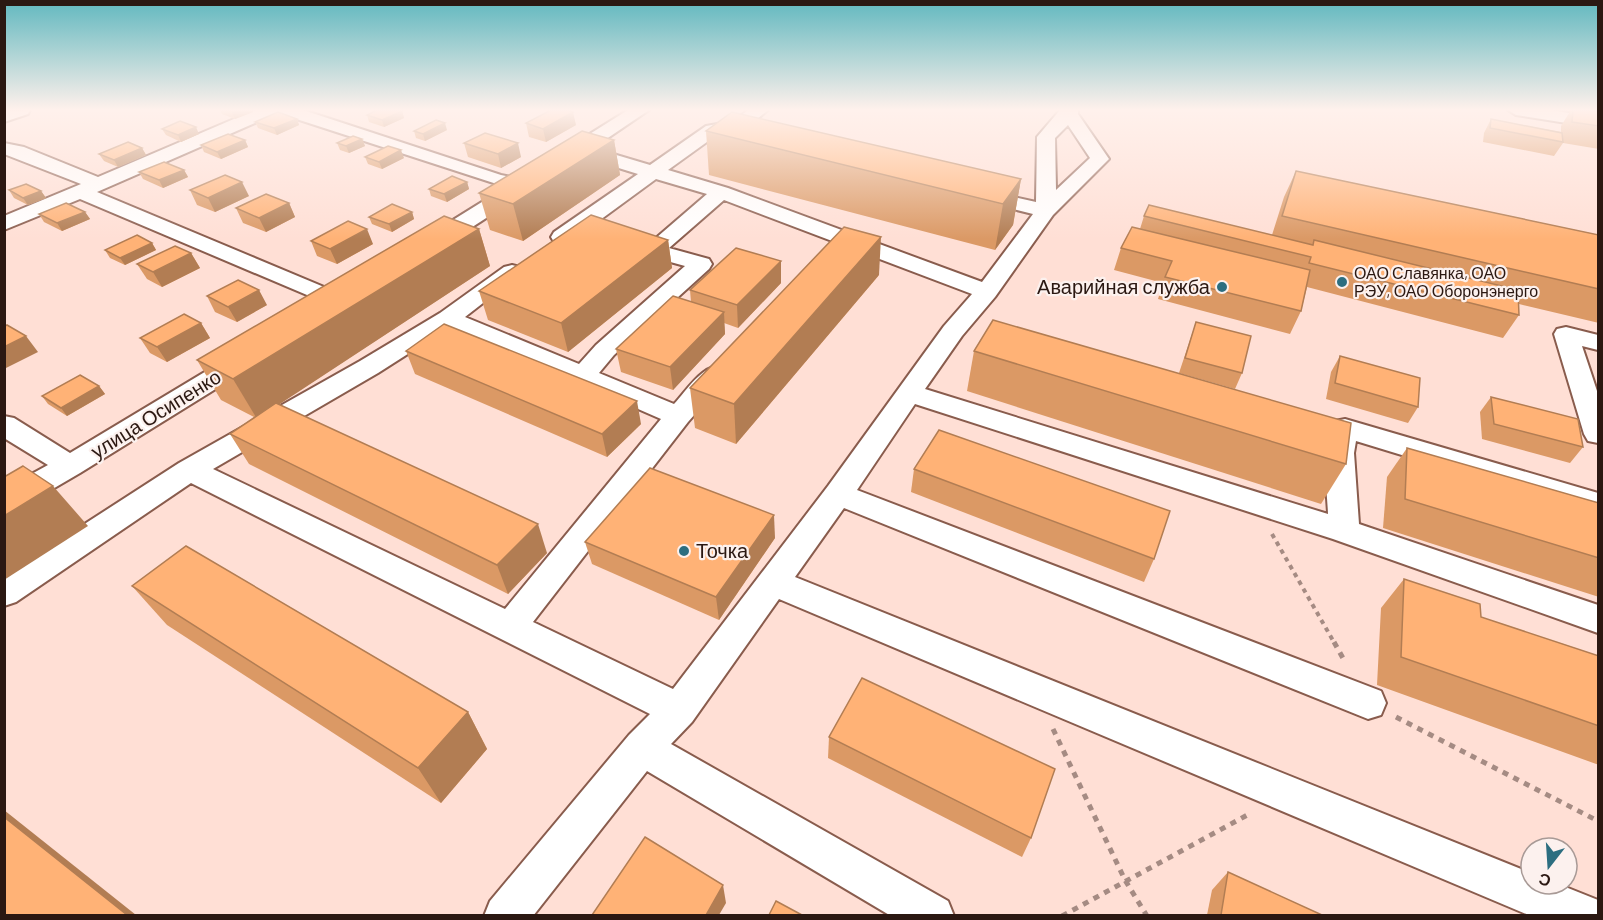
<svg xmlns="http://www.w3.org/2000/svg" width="1603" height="920" viewBox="0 0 1603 920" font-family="Barlow,sans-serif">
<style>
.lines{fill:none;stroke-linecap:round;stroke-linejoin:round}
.minor-casing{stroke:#895c4d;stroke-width:4}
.path-far1{stroke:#a58b83;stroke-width:4;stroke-dasharray:4.5 4.5;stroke-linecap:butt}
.path{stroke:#a58b83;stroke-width:5;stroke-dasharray:6 6;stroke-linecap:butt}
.minor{fill:#fff;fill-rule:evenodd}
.wall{fill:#db9965}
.shaded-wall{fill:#b27d53}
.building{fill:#ffb276;stroke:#b27d53;stroke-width:1.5}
.poi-dot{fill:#2c6e80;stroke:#fcf1ee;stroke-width:2}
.labels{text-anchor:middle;stroke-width:4.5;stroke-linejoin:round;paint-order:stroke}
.far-poi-label{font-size:16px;fill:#2b1812;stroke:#fcf1ee;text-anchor:start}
.poi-label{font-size:20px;fill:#2b1812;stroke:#fcf1ee;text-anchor:end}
.street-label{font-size:20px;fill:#2b1812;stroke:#fcf1ee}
</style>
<rect width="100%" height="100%" fill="#ffdfd5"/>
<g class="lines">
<g class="minor-casing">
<g id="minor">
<path d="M30 110 28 114 4 122V111Z"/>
<path d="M255 110H303L501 175 531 181 534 185 531 189 440 248 432 249 424 248 421 243 424 238 506 187 278 113 97 192 348 297 352 302 348 307 340 309 80 199 4 230V216L81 184 4 154V143L24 147 98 177Z"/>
<path d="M628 110H649L593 148 650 165 706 126 734 121 748 110H768L745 129 718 134 668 170 728 188 982 282 1033 214 972 199 969 195 972 191 979 189 1036 202 1037 137 1060 110H1078V114L1109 159 1053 215 995 297 962 336 925 389 1328 514C1327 485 1319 447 1335 421L1345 419 1598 493V515L1356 441 1354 453 1359 524 1598 605V633L1333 539 915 404 857 490 1381 691 1386 703 1381 715 1368 719 844 508 795 577 1531 873V884H1558L1598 900V916H1531L779 599 692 722 671 744 948 901 954 916H891L647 771 533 916H484L490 901 629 735 650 714 191 483 16 602 4 606V576L179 463 360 361 440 313 504 267 512 265 520 267 523 272 465 317 579 364 596 345 685 266 645 255 642 250 707 194 656 179 570 242 562 243 554 242 551 237 554 232 638 174 580 156 568 162 561 160 559 156 561 152ZM1068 125 1090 158 1056 190 1055 138ZM724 200 972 294 944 326 828 486 673 689 533 622 688 422 732 372 728 366C705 360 688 389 674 404L599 373 614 355 709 269 712 264 709 259 669 248ZM450 327 661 419 505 609 213 469 378 373Z"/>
<path d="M1508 110H1551L1598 118V128L1516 115Z"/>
<path d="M1566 327 1598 335V350L1582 346 1598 394V443L1588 441 1584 434 1554 334 1557 329Z"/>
<path d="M242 353 251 355 255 361 251 367 80 473 15 511 4 514V489L48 465 4 438V416L14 418 70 453 233 355Z"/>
</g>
</g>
<path class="path-far1" d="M1272 534 1335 644"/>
<g class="path">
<path d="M1334 642 1344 660"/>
<path d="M1396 717 1598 821"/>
<path d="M1053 729 1125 880 1147 916"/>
<path d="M1062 916 1251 813"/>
</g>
<use href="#minor" class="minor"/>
</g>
<g class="wall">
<path d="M220 110H252L253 112 235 119 222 114Z"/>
<path d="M1571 110H1599V149L1563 143 1554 156 1483 142 1484 133 1491 119 1561 132V126Z"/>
<path d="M402 111 404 118 384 127 369 122 367 115Z"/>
<path d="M297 119 299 125 277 135 258 128 255 122Z"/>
<path d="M526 123 576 125 546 142 529 137Z"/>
<path d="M162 129 199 134 181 142 166 135Z"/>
<path d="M447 130 425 141 416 138 414 131Z"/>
<path d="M706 131 1021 179 1013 225 995 250 709 175Z"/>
<path d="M362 139 365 146 349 153 340 150 337 143Z"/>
<path d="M245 140 248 147 221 159 204 152 201 145Z"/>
<path d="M614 140 620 175 523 241 490 230 479 193Z"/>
<path d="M464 143 521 157 501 168 468 157Z"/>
<path d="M142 148 146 155 118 167 104 161 99 154Z"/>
<path d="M365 157 404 158 382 169 368 164Z"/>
<path d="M184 170 188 177 163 188 143 179 139 172Z"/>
<path d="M1296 171 1599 235V323L1519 304V315L1503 338 1307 287 1301 311 1290 334 1158 299 1163 283 1114 270 1121 248 1140 229 1144 216 1272 235 1284 197Z"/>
<path d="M467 182 469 189 447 202 431 196 429 189Z"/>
<path d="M9 190 41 191 46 198 28 205 14 198Z"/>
<path d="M190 190 249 196 215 212 197 205Z"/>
<path d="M289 203 295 217 266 232 243 223 236 208Z"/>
<path d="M85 212 90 219 62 231 44 222 39 214Z"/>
<path d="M412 212 414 219 392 232 372 224 369 217Z"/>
<path d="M479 229 490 266 279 404 547 553 508 594 249 464 230 434 254 417 221 400 197 360Z"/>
<path d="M668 240 672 268 568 352 488 320 479 291Z"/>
<path d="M311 241 373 244 337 264 317 256Z"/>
<path d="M152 243 156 250 125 265 110 258 105 250Z"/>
<path d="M191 253 200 268 162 287 147 279 137 264Z"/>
<path d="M781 261V283L738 328 724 323 725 334 673 390 621 372 616 349 691 302 690 290Z"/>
<path d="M879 275 736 444 695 428 690 388Z"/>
<path d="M207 296 267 305 237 322 215 312Z"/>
<path d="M1196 322 1242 373 1235 389 1179 373Z"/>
<path d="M201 323 210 338 167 362 150 353 140 338Z"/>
<path d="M406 351 641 424 607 457 415 374Z"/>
<path d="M974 351 1346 464 1321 504 967 391Z"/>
<path d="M1340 356 1418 407 1408 423 1326 399 1331 372Z"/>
<path d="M99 386 105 394 67 416 48 404 42 396Z"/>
<path d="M1491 397 1583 447 1570 463 1482 439 1480 412Z"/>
<path d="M1407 448 1599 503V597L1383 528 1387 477Z"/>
<path d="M914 469 1154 559 1144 582 911 492Z"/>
<path d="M775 538 719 620 592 564 585 542Z"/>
<path d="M1404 579 1481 617 1599 656V765L1377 685 1381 608Z"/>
<path d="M132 586 468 712 487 749 441 803 167 625Z"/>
<path d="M829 737 1031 838 1022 857 828 758Z"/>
<path d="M1228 872 1322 915H1207L1212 890Z"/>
</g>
<g class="shaded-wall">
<path d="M236 110H252L253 112 235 119 232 112Z"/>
<path d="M402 111 404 118 384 127 382 120Z"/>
<path d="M573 112 576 125 546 142 543 129Z"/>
<path d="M297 119 299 125 277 135 274 128Z"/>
<path d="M445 123 447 130 425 141 423 134Z"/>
<path d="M196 127 199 134 181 142 178 135Z"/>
<path d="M362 139 365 146 349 153 346 146Z"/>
<path d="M245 140 248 147 221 159 217 152Z"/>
<path d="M614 140 620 175 523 241 513 204Z"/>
<path d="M518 143 521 157 501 168 498 154Z"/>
<path d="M142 148 146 155 118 167 114 160Z"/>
<path d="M401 150 404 158 382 169 379 162Z"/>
<path d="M184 170 188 177 163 188 159 180Z"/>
<path d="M1021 179 1013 225 995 250 1003 204Z"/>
<path d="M242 182 249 196 215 212 208 198Z"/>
<path d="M467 182 469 189 447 202 444 194Z"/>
<path d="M41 191 46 198 28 205 23 198Z"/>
<path d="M289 203 295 217 266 232 259 218Z"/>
<path d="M85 212 90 219 62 231 57 223Z"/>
<path d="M412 212 414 219 392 232 389 224Z"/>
<path d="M367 229 373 244 337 264 330 249Z"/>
<path d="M479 229 490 266 257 419 233 379Z"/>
<path d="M881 237 879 275 736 444 734 404Z"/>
<path d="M668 240 672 268 568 352 561 323Z"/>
<path d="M152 243 156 250 125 265 120 258Z"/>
<path d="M191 253 200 268 162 287 153 272Z"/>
<path d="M781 261V283L738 328 737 305Z"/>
<path d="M259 290 267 305 237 322 228 307Z"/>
<path d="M724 312 725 334 673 390 670 367Z"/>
<path d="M201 323 210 338 167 362 157 347Z"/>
<path d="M26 336 38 352 4 369V347Z"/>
<path d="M99 386 105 394 67 416 61 408Z"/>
<path d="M637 401 641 424 607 457 602 434Z"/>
<path d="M53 486 88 526 4 580V516Z"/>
<path d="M774 515 775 538 719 620 716 597Z"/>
<path d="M538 524 547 553 508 594 497 565Z"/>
<path d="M468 712 487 749 441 803 418 768Z"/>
<path d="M4 810 136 915H127L4 817Z"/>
<path d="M723 885 726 903 719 915H706Z"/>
</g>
<g class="building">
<path d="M377 110H400L402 111 382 120 367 115Z"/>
<path d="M551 110H568L573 112 543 129 526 123Z"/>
<path d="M1573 110 1599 111V126L1572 122Z"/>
<path d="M278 112 297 119 274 128 255 122Z"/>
<path d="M732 112 1021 179 1003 204 706 131Z"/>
<path d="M1491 119 1562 133 1563 142 1490 128Z"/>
<path d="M436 120 445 123 423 134 414 131Z"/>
<path d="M180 121 196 127 178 135 162 129Z"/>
<path d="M582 131 614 140 513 204 479 193Z"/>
<path d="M485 133 518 143 498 154 464 143Z"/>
<path d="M228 134 245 140 217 152 201 145Z"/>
<path d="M353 136 362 139 346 146 337 143Z"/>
<path d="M128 142 142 148 114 160 99 154Z"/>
<path d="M388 146 401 150 379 162 365 157Z"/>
<path d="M164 162 184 170 159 180 139 172Z"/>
<path d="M1296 171 1599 235V289L1282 216Z"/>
<path d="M225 175 242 182 208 198 190 190Z"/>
<path d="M452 176 467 182 444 194 429 189Z"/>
<path d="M26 184 41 191 23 198 9 190Z"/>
<path d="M266 194 289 203 259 218 236 208Z"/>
<path d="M66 203 85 212 57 223 39 214Z"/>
<path d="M392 204 412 212 389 224 369 217Z"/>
<path d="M1149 205 1313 245 1314 240 1518 290 1519 315 1309 263 1311 257 1144 216Z"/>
<path d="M591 215 668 240 561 323 479 291Z"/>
<path d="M444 216 479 229 233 379 197 360Z"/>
<path d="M348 221 367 229 330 249 311 241Z"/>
<path d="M844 227 881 237 734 404 690 388Z"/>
<path d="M1132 227 1310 270 1301 311 1165 277 1172 261 1121 248Z"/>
<path d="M137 235 152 243 120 258 105 250Z"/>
<path d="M175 246 191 253 153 272 137 264Z"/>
<path d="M736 248 781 261 737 305 690 290Z"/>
<path d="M238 280 259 290 228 307 207 296Z"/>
<path d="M673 296 724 312 670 367 616 349Z"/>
<path d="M184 314 201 323 157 347 140 338Z"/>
<path d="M993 320 1351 423 1346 464 974 351Z"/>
<path d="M1196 322 1251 336 1242 373 1185 358Z"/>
<path d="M444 324 637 401 602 434 406 351Z"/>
<path d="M7 325 26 336 4 347V327Z"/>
<path d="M1340 356 1420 378 1418 407 1335 383Z"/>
<path d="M80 375 99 386 61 408 42 396Z"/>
<path d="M1491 397 1578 419 1583 447 1494 424Z"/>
<path d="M276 403 538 524 497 565 230 434Z"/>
<path d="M939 430 1170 511 1154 559 914 469Z"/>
<path d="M1407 448 1599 503V558L1405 499Z"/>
<path d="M23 466 53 486 4 516V477Z"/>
<path d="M650 468 774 515 716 597 585 542Z"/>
<path d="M186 546 468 712 418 768 132 586Z"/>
<path d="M1404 579 1480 604 1481 617 1599 656V726L1401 657Z"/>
<path d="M862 678 1055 769 1031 838 829 737Z"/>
<path d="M4 817 127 915H4Z"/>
<path d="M645 837 723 885 706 915H592Z"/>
<path d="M1228 872 1322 915H1221Z"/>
<path d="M776 901 802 915H769Z"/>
</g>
<linearGradient id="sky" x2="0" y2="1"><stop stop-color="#61b8bf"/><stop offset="0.46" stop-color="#fff1ec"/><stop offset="1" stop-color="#fff1ec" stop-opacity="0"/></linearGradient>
<rect width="1603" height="239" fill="url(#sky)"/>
<g class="poi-dot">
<circle cx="1342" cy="282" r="6"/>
<circle cx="1222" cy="287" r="6"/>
<circle cx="684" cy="551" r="6"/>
</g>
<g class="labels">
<g class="far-poi-label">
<text x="1354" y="279">ОАО Славянка, ОАО<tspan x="1354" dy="18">РЭУ, ОАО Оборонэнерго</tspan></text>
</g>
<g class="poi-label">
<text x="1210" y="294">Аварийная служба</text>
<text x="696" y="558" text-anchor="start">Точка</text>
</g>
<g class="street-label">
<text transform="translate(156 414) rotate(-32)" y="7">улица Осипенко</text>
</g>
</g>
<rect width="1603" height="920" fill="none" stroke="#2b1812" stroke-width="12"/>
<g transform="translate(1549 866) rotate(197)"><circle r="28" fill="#fcf1ee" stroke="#a89a96" stroke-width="1.5"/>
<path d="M0-4.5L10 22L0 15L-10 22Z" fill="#2c6e80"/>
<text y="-9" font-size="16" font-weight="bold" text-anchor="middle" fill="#2b1812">С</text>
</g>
</svg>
